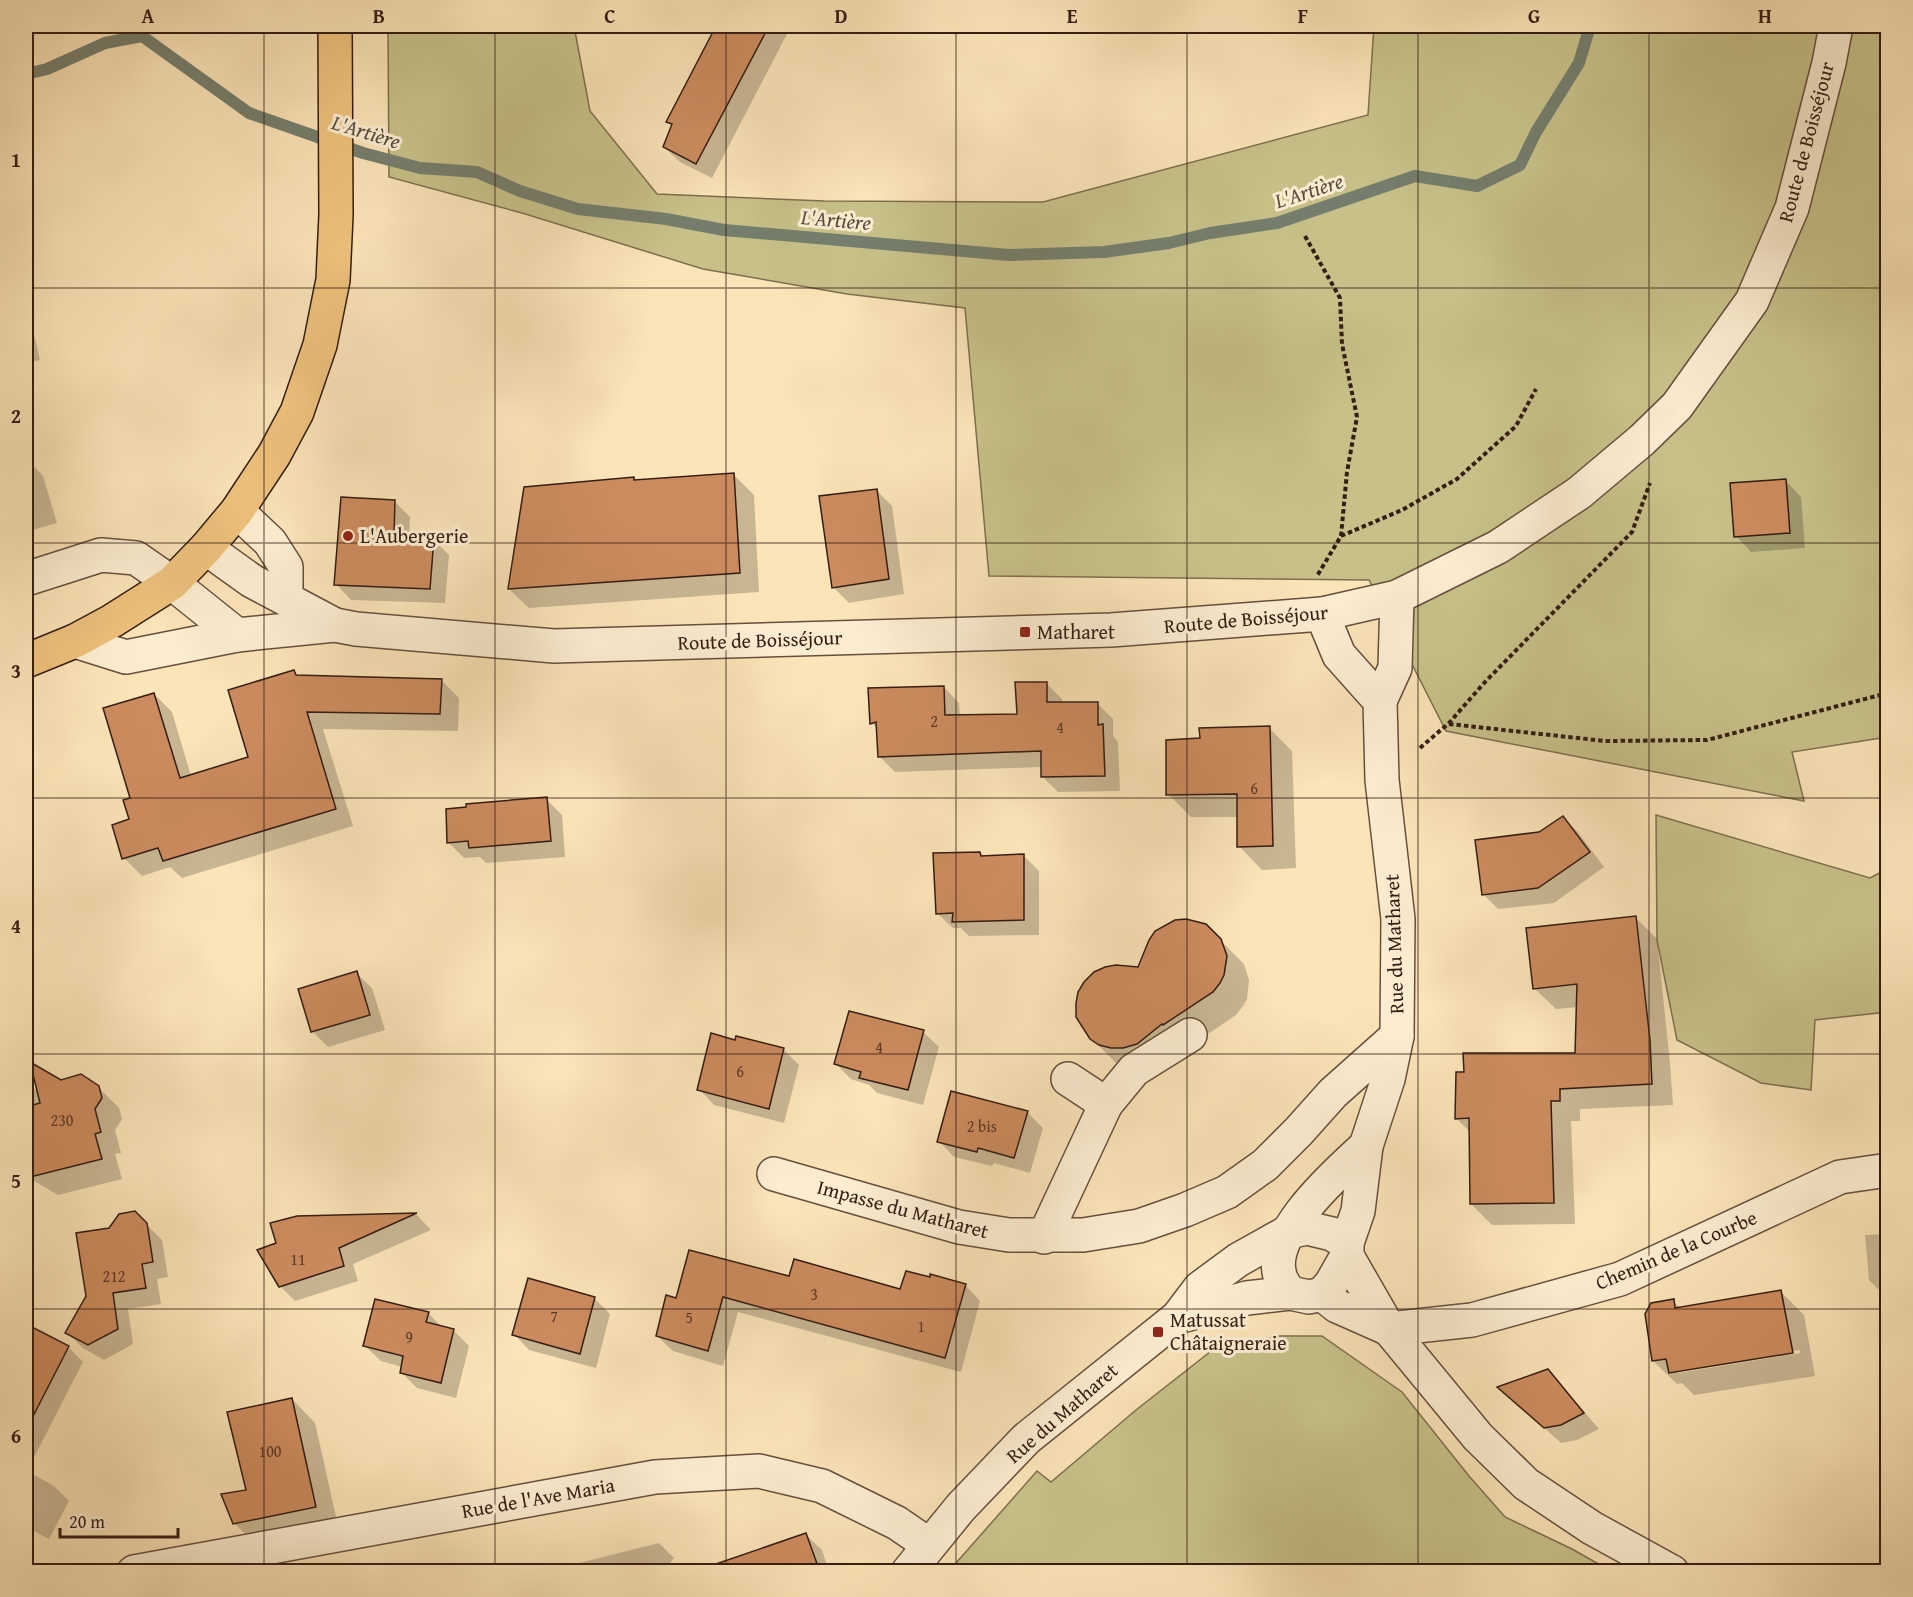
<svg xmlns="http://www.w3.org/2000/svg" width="1913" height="1597" viewBox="0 0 1913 1597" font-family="'Gentium Book Plus',serif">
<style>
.green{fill:#c7c189;stroke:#7e6f4e;stroke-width:1.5}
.shadow{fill:#0003;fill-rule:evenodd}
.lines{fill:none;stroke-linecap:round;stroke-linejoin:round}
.stream{stroke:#757e6d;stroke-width:12}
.building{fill:#cc8b5e;stroke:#341d14;stroke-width:1.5}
.minor-casing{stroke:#664f3d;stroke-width:36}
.major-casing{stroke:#341d14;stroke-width:36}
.path{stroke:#341d14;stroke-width:4;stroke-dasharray:4.5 3;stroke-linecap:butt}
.minor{stroke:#fcedd1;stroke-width:33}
.major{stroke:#eec27c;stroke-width:33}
.grid{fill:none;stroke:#341d14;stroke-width:1.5;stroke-opacity:0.55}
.poi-dot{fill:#8f2418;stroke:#fcedd1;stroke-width:2}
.labels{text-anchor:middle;stroke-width:6;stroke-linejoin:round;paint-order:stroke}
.number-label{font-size:16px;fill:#5a3826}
.street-label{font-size:20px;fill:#341d14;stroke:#fcedd1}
.poi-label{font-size:20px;fill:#341d14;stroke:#fcedd1;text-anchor:start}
.water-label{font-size:21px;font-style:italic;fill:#544e40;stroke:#fcedd1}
.neatline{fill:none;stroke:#341d14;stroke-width:2}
.grid-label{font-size:20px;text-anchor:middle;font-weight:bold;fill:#341d14}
</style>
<rect width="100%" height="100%" fill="#fbe4b8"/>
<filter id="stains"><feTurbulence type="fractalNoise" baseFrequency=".00333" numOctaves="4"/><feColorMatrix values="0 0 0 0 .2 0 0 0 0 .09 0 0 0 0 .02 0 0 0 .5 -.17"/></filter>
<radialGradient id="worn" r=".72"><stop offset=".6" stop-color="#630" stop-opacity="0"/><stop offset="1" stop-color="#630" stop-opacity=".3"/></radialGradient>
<g class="green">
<path d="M388 26H574L590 111 657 194 824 201 1043 202 1368 115 1374 26H1887V737L1792 752 1804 801 1446 731 1369 580 989 576 965 308 847 294 703 269 522 213 389 177Z"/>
<path d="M1656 815 1870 878 1887 869V1012L1815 1020 1811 1090 1761 1083 1677 1040 1657 940Z"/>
<path d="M1277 1336H1322L1402 1392 1469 1476 1505 1517 1572 1549 1611 1571H949L1037 1471 1051 1482 1136 1410 1210 1352Z"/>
</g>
<g class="shadow">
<path d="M717 26H784L787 34 712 178 680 162 664 147 673 126 668 121Z"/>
<path d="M26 300 40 360 26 363Z"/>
<path d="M30 462 43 476 57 523 26 532V463Z"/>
<path d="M734 475 754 495 759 592 529 608 509 589 633 478 636 481Z"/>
<path d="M1786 481 1801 497 1805 548 1751 552 1736 536Z"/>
<path d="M877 491 892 506 904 594 849 603 833 587Z"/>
<path d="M395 502 410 517 409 538 433 539 449 555 445 603 351 600 336 584Z"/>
<path d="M294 671 299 677 441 680 459 698 458 731 323 729 353 826 182 878 170 867 142 876 124 858 131 820V799L154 694 172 712 191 776 250 758Z"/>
<path d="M1046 683 1062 699V703L1098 704 1113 719V736L1118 742 1120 791 1058 792 1042 776 1043 767 895 772 879 756 878 729 872 723 944 687 959 703 960 717 1018 715Z"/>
<path d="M1269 728 1292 751 1296 868 1262 870 1239 846 1238 817H1191L1168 794 1201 739Z"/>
<path d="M546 799 562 815 565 857 486 863 480 857 464 858 448 842Z"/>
<path d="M1563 818 1578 832 1604 867 1554 903 1498 909 1483 894Z"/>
<path d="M980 853 984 857 1023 855 1039 871V935L969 936 961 928H953L937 913Z"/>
<path d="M1636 918 1657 939 1670 1063 1673 1105 1580 1109V1121H1571L1575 1224 1492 1225 1471 1204V1133L1456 1118 1576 1054 1578 1007 1556 1009 1534 988Z"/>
<path d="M1205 925 1244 964 1249 980 1247 999 1243 1006 1236 1015 1187 1048 1123 1067 1115 1062 1091 1038 1139 969Z"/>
<path d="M356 973 372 988 385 1030 328 1047 312 1031Z"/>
<path d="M923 1032 939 1047 923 1105 877 1093 869 1085 851 1079 836 1064Z"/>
<path d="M783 1049 799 1065 784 1123 714 1105 699 1089Z"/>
<path d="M45 1072 61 1081 98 1087 119 1108 122 1119 115 1130 121 1153 115 1154 122 1179 58 1195 29 1178 32 1189 26 1185V1106Z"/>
<path d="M1027 1112 1043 1128 1030 1173 994 1163 992 1166 954 1157 939 1141Z"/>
<path d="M417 1215 431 1230 353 1264 358 1281 295 1301 280 1286 278 1244 297 1217Z"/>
<path d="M146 1224 162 1240 168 1277 157 1279 161 1304 128 1309 133 1344 104 1360 83 1348 67 1333Z"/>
<path d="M1888 1234V1295H1884L1869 1280 1865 1235Z"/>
<path d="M790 1277 902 1291 965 1285 980 1301 961 1372 738 1312 723 1366 673 1351 657 1336 678 1299Z"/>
<path d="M1781 1292 1804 1315 1815 1376 1694 1395 1682 1383 1677 1384 1653 1361 1673 1301 1681 1309ZM1800 1350V1353L1678 1373 1675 1370Z"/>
<path d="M594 1298 610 1314 596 1368 529 1350 514 1334Z"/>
<path d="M428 1313 443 1328 453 1330 469 1346 456 1398 417 1388 401 1372 402 1367 381 1361 365 1346Z"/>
<path d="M26 1326 68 1347 83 1362 27 1471 54 1486 69 1501 49 1539 26 1527Z"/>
<path d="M1547 1371 1563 1387 1599 1429 1577 1440 1561 1443 1500 1388Z"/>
<path d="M292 1399 315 1423 339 1530 257 1546 234 1523Z"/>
<path d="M806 1535 822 1550 829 1572H730Z"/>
<path d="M659 1543 674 1558 663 1572H543Z"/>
</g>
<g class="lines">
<path class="stream" d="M26 74 47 69 105 43 142 36 249 113 363 153 420 168 477 172 520 191 578 209 666 219 724 230 1009 255 1104 252 1169 243 1210 233 1277 223 1415 176 1477 186 1520 165 1536 132 1579 63 1590 26"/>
</g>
<g class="building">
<path d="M716 26H769L696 164 663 147 672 124 666 122Z"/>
<path d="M734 473 740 573 508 589 524 487 634 477V480Z"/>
<path d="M1786 479 1790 533 1734 537 1730 483Z"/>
<path d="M877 489 889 579 832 588 819 496Z"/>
<path d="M341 497 395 500 394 536 434 538 430 589 334 585Z"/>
<path d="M294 670 296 675 442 679 440 714 307 712 336 809 163 861 158 848 122 859 112 825 129 819 123 800 130 798 103 708 154 693 180 778 248 757 228 690Z"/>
<path d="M1015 682H1047V702H1098V725L1103 724 1105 776 1041 777V751L878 757 876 722 870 724 868 688 944 686 945 715 1017 714Z"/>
<path d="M1270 726 1273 846 1237 847V794L1166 795V740L1200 738 1199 728Z"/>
<path d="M547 797 551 841 469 848 468 841 447 843 446 809 466 807V804Z"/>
<path d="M1563 816 1590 852 1538 888 1482 895 1475 840 1539 832Z"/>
<path d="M980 852 981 856 1024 854V920L952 922 953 913 936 914 933 853Z"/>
<path d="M1636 916 1650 1040 1652 1084 1560 1089V1101H1551L1554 1203 1470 1204 1469 1118 1455 1119 1456 1072H1464L1463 1053H1575L1577 984 1533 989 1526 928Z"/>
<path d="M1186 919 1206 924 1221 939 1227 956 1224 975 1220 983 1213 992 1163 1025 1162 1024 1137 1044 1123 1048H1111L1099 1045 1090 1039 1076 1017V1003L1078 992 1084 982 1094 972 1105 967 1116 965 1138 967 1149 940 1155 931 1175 920Z"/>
<path d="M357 971 370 1015 311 1032 298 989Z"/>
<path d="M849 1011 924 1030 908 1090 859 1078 861 1072 834 1064Z"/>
<path d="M711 1033 735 1040 736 1036 784 1048 769 1109 697 1090Z"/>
<path d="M30 1062 61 1080 81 1074 99 1086 102 1098 95 1109 101 1132 95 1134 102 1159 26 1178V1107L40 1103Z"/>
<path d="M951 1091 1028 1111 1014 1158 978 1148 977 1152 937 1142Z"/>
<path d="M135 1211 147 1223 153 1262 142 1264 146 1288 113 1293 118 1329 88 1345 65 1333 86 1296 76 1233 109 1228 119 1214Z"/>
<path d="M417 1213 339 1248 344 1266 279 1287 257 1250 276 1243 270 1223 297 1216Z"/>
<path d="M689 1250 789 1276 794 1259 900 1289 906 1271 930 1277V1274L966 1284 945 1358 723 1297 708 1351 656 1336 666 1295 676 1298Z"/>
<path d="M528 1278 595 1297 580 1354 512 1335Z"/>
<path d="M1781 1290 1793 1353 1669 1373 1666 1359 1652 1361 1645 1314 1651 1303 1674 1299 1675 1308Z"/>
<path d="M375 1299 429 1312 426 1322 454 1329 441 1383 400 1373 403 1356 363 1346Z"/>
<path d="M26 1324 69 1346 26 1430Z"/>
<path d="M1548 1369 1584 1413 1561 1425 1544 1428 1497 1387Z"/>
<path d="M292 1398 316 1507 233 1524 221 1494 246 1490 227 1412Z"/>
<path d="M806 1533 820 1572H711L710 1566Z"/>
</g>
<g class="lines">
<g class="minor-casing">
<g id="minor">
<path d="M237 511 270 542 286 567V598"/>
<path d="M206 548 252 581 335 625 356 629 554 646 1111 630 1322 614 1397 597 1498 547 1579 493 1642 440 1677 406 1752 301 1792 208 1829 63 1836 26"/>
<path d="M26 579 101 555 136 558 172 583 237 635"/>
<path d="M1322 614 1339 655 1380 701"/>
<path d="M75 641 126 657 237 635 335 625"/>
<path d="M1106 1104 1134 1070 1190 1035"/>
<path d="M774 1174 959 1227 1009 1235H1083L1139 1226 1185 1210 1227 1192 1265 1165 1299 1131 1333 1093 1397 1036"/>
<path d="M1044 1237 1106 1104 1068 1079"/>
<path d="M1347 1256 1389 1329 1478 1437 1526 1484 1592 1528 1672 1572"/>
<path d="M1290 1293C1287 1289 1284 1285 1282 1281 1261 1238 1338 1172 1366 1146"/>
<path d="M1322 1294 1337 1306 1389 1329 1472 1320 1620 1279 1840 1177 1888 1170"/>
<path d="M1178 1317 1247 1298 1290 1293 1309 1297 1322 1294 1331 1284 1347 1256V1243L1358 1211 1366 1146 1388 1079 1397 1036 1398 919 1382 780 1380 701 1395 668 1397 597"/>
<path d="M134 1572 655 1477 759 1471 822 1486 897 1523 929 1545"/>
<path d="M908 1572 961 1507 1026 1439 1178 1317 1200 1288 1238 1260 1288 1232 1307 1228 1332 1234 1347 1243"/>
</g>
</g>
<g class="major-casing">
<path id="major" d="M26 661 75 641 112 621 172 583 206 548 237 511 274 455 297 412 320 345 333 280 336 215 335 26"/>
</g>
<g class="path">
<path d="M1305 236 1340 298 1342 344 1357 417 1347 472 1341 536 1317 576"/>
<path d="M1341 536 1402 510 1457 479 1516 426 1536 389"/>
<path d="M1449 724 1605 741 1707 740 1888 693"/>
<path d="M1420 748 1449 723 1485 682 1632 532 1650 483"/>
</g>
<use href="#minor" class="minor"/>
<use href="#major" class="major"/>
</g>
<path class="grid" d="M264 26V1572M495 26V1572M726 26V1572M956 26V1572M1187 26V1572M1418 26V1572M1649 26V1572M26 288H1888M26 543H1888M26 798H1888M26 1054H1888M26 1309H1888"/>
<g class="poi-dot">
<circle cx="348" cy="536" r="6"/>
<rect x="1019" y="626" width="12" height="12" rx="3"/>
<rect x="1152" y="1326" width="12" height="12" rx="3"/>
</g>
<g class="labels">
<g class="number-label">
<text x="934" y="727">2</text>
<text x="1060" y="733">4</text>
<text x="1254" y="794">6</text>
<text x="879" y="1053">4</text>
<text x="740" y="1077">6</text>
<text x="62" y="1126">230</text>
<text x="982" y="1132">2 bis</text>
<text x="298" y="1265">11</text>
<text x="114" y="1282">212</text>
<text x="814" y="1300">3</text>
<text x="554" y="1322">7</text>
<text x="689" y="1323">5</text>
<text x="921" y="1332">1</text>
<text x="409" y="1343">9</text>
<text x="270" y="1457">100</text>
</g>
<g class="street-label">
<text transform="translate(1806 142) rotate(-75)" y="7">Route de Boisséjour</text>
<text transform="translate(1246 619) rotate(-5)" y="7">Route de Boisséjour</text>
<text transform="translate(760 640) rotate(-2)" y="7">Route de Boisséjour</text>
<text transform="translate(1394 944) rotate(-92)" y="7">Rue du Matharet</text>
<text transform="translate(903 1209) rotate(15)" y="7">Impasse du Matharet</text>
<text transform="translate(1676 1250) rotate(-23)" y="7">Chemin de la Courbe</text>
<text transform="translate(1062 1413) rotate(-41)" y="7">Rue du Matharet</text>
<text transform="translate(538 1498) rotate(-10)" y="7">Rue de l'Ave Maria</text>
</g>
<g class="poi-label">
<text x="360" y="543">L'Aubergerie</text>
<text x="1037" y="639">Matharet</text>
<text x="1170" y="1327">Matussat<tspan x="1170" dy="23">Châtaigneraie</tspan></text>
</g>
<g class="water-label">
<text transform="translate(366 132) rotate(17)" y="7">L'Artière</text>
<text transform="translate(1309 191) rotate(-18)" y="7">L'Artière</text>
<text transform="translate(836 220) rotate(5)" y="7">L'Artière</text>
</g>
</g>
<rect width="1913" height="1597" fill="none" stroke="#fbe4b8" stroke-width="66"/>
<path d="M60 1528v9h118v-9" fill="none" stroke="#341d14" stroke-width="3"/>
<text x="69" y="1528" font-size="18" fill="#341d14" stroke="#fcedd1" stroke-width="4.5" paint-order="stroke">20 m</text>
<rect x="33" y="33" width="1847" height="1531" class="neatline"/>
<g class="grid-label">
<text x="148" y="23">A</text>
<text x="379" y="23">B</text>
<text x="610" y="23">C</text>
<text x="841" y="23">D</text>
<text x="1072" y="23">E</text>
<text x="1303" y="23">F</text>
<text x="1534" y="23">G</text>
<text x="1765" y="23">H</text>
<text x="16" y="167">1</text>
<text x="16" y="423">2</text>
<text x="16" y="678">3</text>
<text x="16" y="933">4</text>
<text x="16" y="1188">5</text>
<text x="16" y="1443">6</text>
</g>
<rect width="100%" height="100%" filter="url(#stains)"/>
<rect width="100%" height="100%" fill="url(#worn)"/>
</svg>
